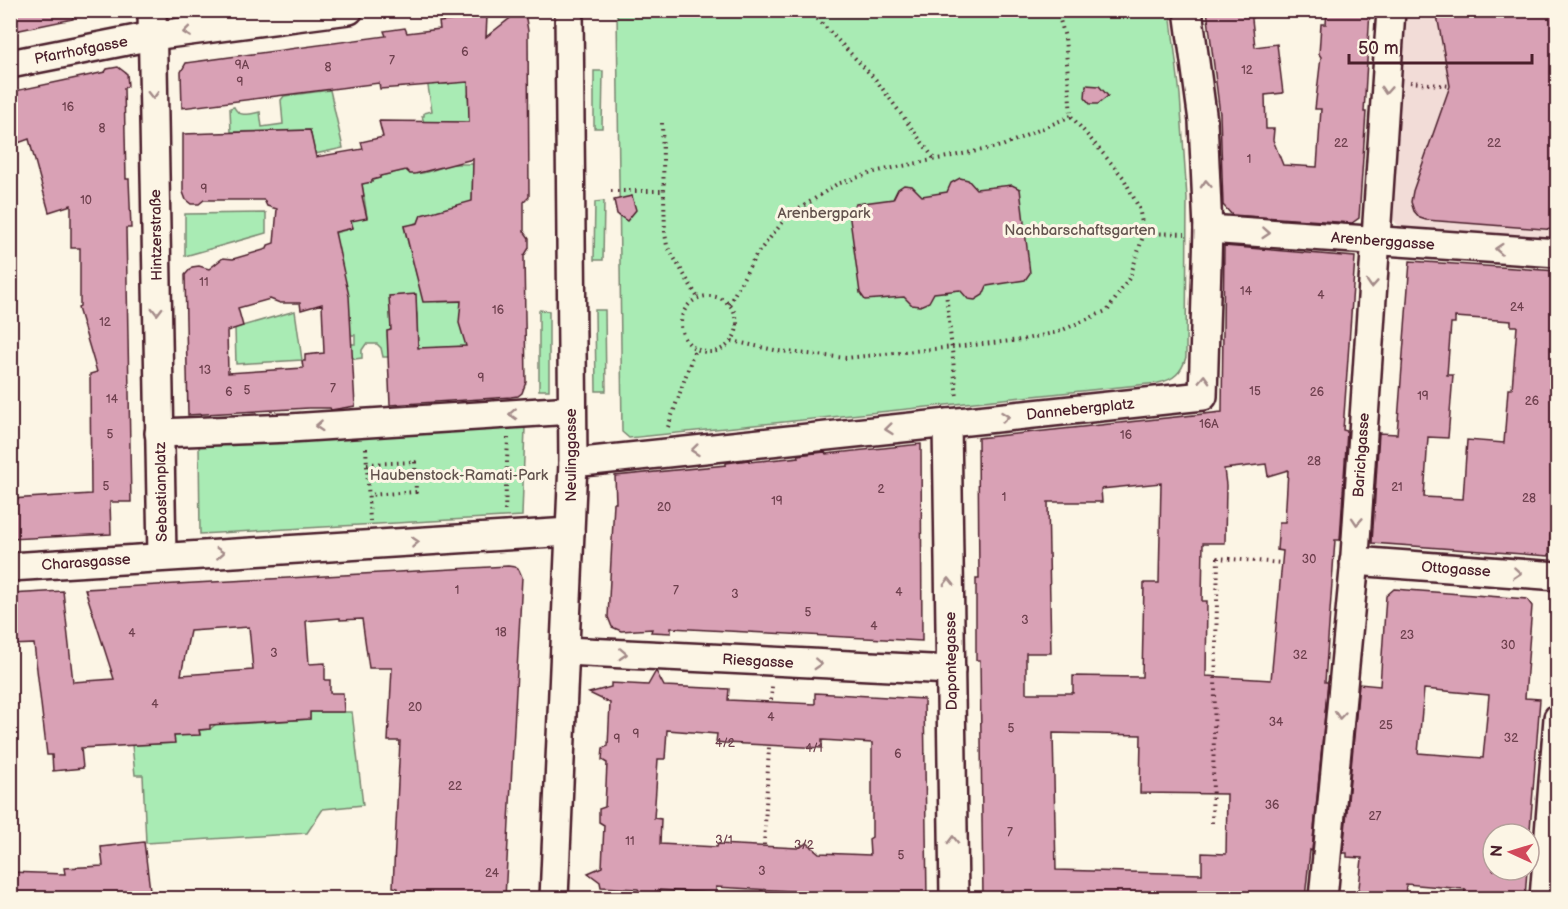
<svg xmlns="http://www.w3.org/2000/svg" width="1568" height="909" viewBox="0 0 1568 909" font-family="'Balsamiq Sans',sans-serif">
<style>
.built{fill:#f2dcd7}
.green{fill:#a9ebb4;stroke:#7a8570;stroke-width:1.5}
.building{fill:#d9a1b5;stroke:#4a1f2b;stroke-width:1.5;fill-rule:evenodd}
.lines{fill:none;stroke-linecap:round;stroke-linejoin:round}
.minor-casing{stroke:#4a1f2b;stroke-width:32}
.path{stroke:#4a1f2b;stroke-width:4;stroke-dasharray:1.5 4.5;stroke-linecap:butt}
.minor{stroke:#fcf5e5;stroke-width:27}
.oneway{stroke:#a38a88}
.labels{text-anchor:middle;stroke-width:6;stroke-linejoin:round;paint-order:stroke}
.number-label{font-size:12px;fill:#6e404e}
.street-label{font-size:15px;fill:#4a1f2b;stroke:#fcf5e5}
.park-label{font-size:15px;fill:#62524d;stroke:#fcf5e5}
</style>
<rect width="100%" height="100%" fill="#fcf5e5"/>
<filter id="ink" filterUnits="userSpaceOnUse"><feTurbulence type="fractalNoise" baseFrequency=".0167" numOctaves="2"/><feDisplacementMap in="SourceGraphic" scale="12" xChannelSelector="R" yChannelSelector="G"/><feConvolveMatrix kernelMatrix="1 2 1 2 8 2 1 2 1" color-interpolation-filters="sRGB"/></filter>
<g filter="url(#ink)">
<path class="built" d="M1402 11H1557V243L1404 232 1388 214Z"/>
<g class="green">
<path d="M617 11H1170L1180 95 1187 198 1186 357C1182 372 1174 380 1158 383L629 438 622 432Z"/>
<path d="M594 71H603L602 128H594Z"/>
<path d="M485 73 468 95 472 134 463 122H435L428 137 422 116H424V113L432 111 427 80 442 78 443 84H449L448 78Z"/>
<path d="M330 90 343 148 315 154 310 130 231 132 230 108 234 107C239 118 250 114 260 112L262 127 283 124 281 100 284 96Z"/>
<path d="M443 164H473L472 205 451 207 421 215 418 223 404 227 417 277 438 302 470 301 469 346 418 349 417 314 411 295 390 296 391 330 387 331 389 357H383L381 348 377 344H366L362 350V358L355 359 351 356V344H355V335H351L335 233 353 228 351 221 367 217 362 184 372 182V180L380 178V176L406 170C416 178 431 170 443 167Z"/>
<path d="M604 201 603 260H594L595 202Z"/>
<path d="M266 213V233L185 256V214Z"/>
<path d="M539 310 549 311V390H539Z"/>
<path d="M595 310H605L606 391H596Z"/>
<path d="M295 311 302 360 236 364 235 328Z"/>
<path d="M525 427 522 516 200 534 199 445Z"/>
<path d="M234 709 235 724 310 719V712H352L363 805 323 809 307 833 146 843 143 775H135L132 745 174 743V736L200 734 199 730 210 729Z"/>
</g>
<g class="building">
<path d="M10 10H72L73 19 10 32Z"/>
<path d="M1207 10H1251L1255 47 1277 44 1283 93 1265 95 1266 129H1274L1273 140 1283 165 1317 167 1321 109H1315L1321 57 1319 54 1321 24H1326L1327 10H1370L1364 112H1366L1359 218 1352 223 1232 215 1223 205 1220 114Z"/>
<path d="M1436 10H1557V230L1426 220 1420 218 1414 211 1411 202 1413 191 1450 86Z"/>
<path d="M518 12 526 19 528 31 529 197 524 202V231L529 238V248L524 256 526 382 522 393 518 396 511 397 390 405 387 331 391 330 389 296 416 294 418 348 466 346 459 323 461 301 423 302 404 226 418 223 421 215 472 201 473 159 415 174H410L406 170 380 176V178L372 180V182L362 184 364 196H362L367 218 351 221 353 228 335 232 349 296 355 406 331 410 330 408H309L188 415 185 275 192 267 199 266 209 269 223 258 233 259 267 249 268 245 274 243 277 209 267 206 264 200H204L199 204H191L186 200 183 192V134L310 130 316 157 363 149 361 142 383 137 379 121 469 122 468 82 380 89 379 83 182 108 181 72 186 63 386 36 384 31 405 28 407 33 440 29 439 22 487 16 486 37ZM270 299 280 303H300L301 310 322 304 324 353 305 355V361H302L303 368 228 373 227 331 243 326 238 308Z"/>
<path d="M118 67 127 74 128 86 124 88 126 179H129L131 228H126L131 502H110L111 534 10 539V499L91 494 90 374 97 372 78 308 80 306V248H71V205L49 212 29 139 10 146V92L105 72 107 69Z"/>
<path d="M1086 85 1099 86 1108 96 1098 104H1090L1085 98Z"/>
<path d="M960 178 968 180 976 189 1012 185 1020 189 1030 273 1025 280 987 286 983 295 975 300 968 299 960 290 934 293 929 302 920 306 912 305 904 297 865 300 860 293 849 212 856 204 893 199 898 189 904 185 912 186 922 196 947 192 951 183Z"/>
<path d="M632 196 636 210 627 221 617 214 614 200Z"/>
<path d="M1224 246 1355 257 1343 430 1347 431 1340 540H1335L1325 682H1328L1312 851 1310 850 1305 898H983L980 660H976V579H979L978 438 1222 412ZM1266 464 1268 476 1288 470 1285 522H1279L1277 550 1283 551 1271 680 1206 676 1207 601H1202L1203 543H1225L1226 485 1224 469ZM1161 483 1159 583H1144L1142 677 1073 676V693H1026V653H1051L1048 502H1102L1101 489ZM1053 733 1141 735 1140 793 1227 794 1226 854 1202 853V874L1056 870Z"/>
<path d="M1410 261 1557 271V442L1549 556 1372 543 1379 433 1397 434ZM1455 317 1511 321V326H1517L1512 389H1508L1504 443 1467 440 1463 499 1424 497 1428 437 1448 438 1453 375H1447L1451 323H1455Z"/>
<path d="M921 444 922 641 671 628V633L651 632 652 629 621 631 612 627 608 617 614 503H616L615 476 726 465V463L749 460V462L799 457 798 455 825 452 826 454Z"/>
<path d="M508 566 515 567 519 570 522 577 505 898H397L398 888 393 887 400 741H388L392 668H369L362 619 340 620V618L306 621 309 664 325 663V680H330V693H343L344 712H310V719L210 725V729L199 730 200 735 174 736 175 743 81 748 83 768 53 771 52 755H47L34 644 10 645V594L63 591 73 682 114 679 85 589ZM249 627 253 670 181 675 190 631Z"/>
<path d="M1394 589 1527 599 1532 606 1525 698 1540 699 1529 843V834H1493V870H1527L1525 898H1464L1465 889 1406 884 1405 898H1358L1362 858 1347 857V853H1343L1359 684 1380 686 1386 596ZM1424 689 1489 695 1483 758 1418 753Z"/>
<path d="M656 671 664 686 729 689 728 700 815 704V693L924 699 927 898H809L810 892 716 887V893L658 890 655 895 641 894 638 889 601 887 600 882 588 873 602 867 604 825 599 822V809L605 807 607 763 602 760 603 748 608 746 610 703 589 693 611 687V683L648 685ZM667 730 717 734 716 742 725 743 822 748V740L872 743V837L869 839 870 855 819 853 807 843 798 848 718 844 717 847 660 844 661 819 654 818 658 759H665Z"/>
<path d="M144 842 151 898H10V872L65 874 64 868 103 866 101 847Z"/>
</g>
<g class="lines">
<g class="minor-casing">
<g id="minor">
<path d="M152 10 162 556"/>
<path d="M10 64 152 36 349 10"/>
<path d="M1208 229 1558 253"/>
<path d="M947 423 954 898"/>
<path d="M159 433 290 428 572 410"/>
<path d="M573 463 1203 396 1208 229 1203 121 1188 10"/>
<path d="M1354 561 1558 576"/>
<path d="M10 567 570 532"/>
<path d="M565 651 951 670"/>
<path d="M554 898 573 463 569 10"/>
<path d="M1323 898 1354 570 1391 10"/>
<path d="M1544 898 1558 718"/>
</g>
</g>
<g class="path">
<path d="M809 10 876 80 935 160"/>
<path d="M1057 10 1065 37 1071 116 1123 177 1139 208 1144 233 1185 234"/>
<path d="M1410 82 1450 86"/>
<path d="M662 123 665 233 667 246 698 298"/>
<path d="M611 191H663"/>
<path d="M946 292 957 398"/>
<circle cx="709" cy="324" r="28"/>
<path d="M729 304 756 255 787 217 837 184 878 171 1002 146 1071 116"/>
<path d="M732 341 779 351 846 358 1021 340 1058 332 1108 310 1130 277 1144 233"/>
<path d="M668 427 695 349"/>
<path d="M366 448 370 521"/>
<path d="M367 464 415 462 416 492 368 495"/>
<path d="M505 511 508 438"/>
<path d="M771 700 772 686"/>
<path d="M1212 823 1218 558 1282 563"/>
<path d="M764 845 769 747"/>
<path d="M761 898 762 890"/>
</g>
<use href="#minor" class="minor"/>
</g>
<defs><path id="oneway-chevron" d="M-2-3.5L2.5 0L-2 3.5" fill="none" stroke-width="1.6" stroke-linecap="round" stroke-linejoin="round" transform="scale(1.5)"/></defs>
<g class="oneway">
<use href="#oneway-chevron" transform="translate(187 32) rotate(173)"/>
<use href="#oneway-chevron" transform="translate(1386 90) rotate(94)"/>
<use href="#oneway-chevron" transform="translate(153 95) rotate(89)"/>
<use href="#oneway-chevron" transform="translate(1206 184) rotate(-93)"/>
<use href="#oneway-chevron" transform="translate(1266 233) rotate(4)"/>
<use href="#oneway-chevron" transform="translate(1499 249) rotate(-176)"/>
<use href="#oneway-chevron" transform="translate(1372 284) rotate(94)"/>
<use href="#oneway-chevron" transform="translate(157 311) rotate(89)"/>
<use href="#oneway-chevron" transform="translate(1204 379) rotate(-88)"/>
<use href="#oneway-chevron" transform="translate(513 414) rotate(177)"/>
<use href="#oneway-chevron" transform="translate(1005 417) rotate(-6)"/>
<use href="#oneway-chevron" transform="translate(319 426) rotate(176)"/>
<use href="#oneway-chevron" transform="translate(889 429) rotate(174)"/>
<use href="#oneway-chevron" transform="translate(695 450) rotate(174)"/>
<use href="#oneway-chevron" transform="translate(1357 521) rotate(94)"/>
<use href="#oneway-chevron" transform="translate(415 542) rotate(-4)"/>
<use href="#oneway-chevron" transform="translate(220 553) rotate(-3)"/>
<use href="#oneway-chevron" transform="translate(1517 573) rotate(4)"/>
<use href="#oneway-chevron" transform="translate(949 582) rotate(-91)"/>
<use href="#oneway-chevron" transform="translate(623 654) rotate(3)"/>
<use href="#oneway-chevron" transform="translate(818 664) rotate(3)"/>
<use href="#oneway-chevron" transform="translate(1340 715) rotate(95)"/>
<use href="#oneway-chevron" transform="translate(953 840) rotate(-91)"/>
</g>
</g>
<g class="labels">
<g class="number-label">
<text x="465" y="56">6</text>
<text x="392" y="64">7</text>
<text x="242" y="69">9A</text>
<text x="328" y="71">8</text>
<text x="1247" y="74">12</text>
<text x="240" y="86">9</text>
<text x="68" y="111">16</text>
<text x="102" y="132">8</text>
<text x="1341" y="147">22</text>
<text x="1494" y="147">22</text>
<text x="1249" y="163">1</text>
<text x="204" y="193">9</text>
<text x="86" y="204">10</text>
<text x="204" y="286">11</text>
<text x="1246" y="295">14</text>
<text x="1321" y="299">4</text>
<text x="1517" y="311">24</text>
<text x="498" y="314">16</text>
<text x="105" y="326">12</text>
<text x="205" y="374">13</text>
<text x="481" y="382">9</text>
<text x="333" y="392">7</text>
<text x="247" y="394">5</text>
<text x="1255" y="395">15</text>
<text x="229" y="396">6</text>
<text x="1317" y="396">26</text>
<text x="1423" y="400">19</text>
<text x="112" y="403">14</text>
<text x="1532" y="405">26</text>
<text x="1209" y="428">16A</text>
<text x="110" y="438">5</text>
<text x="1126" y="439">16</text>
<text x="1314" y="465">28</text>
<text x="106" y="490">5</text>
<text x="1397" y="491">21</text>
<text x="881" y="493">2</text>
<text x="1004" y="501">1</text>
<text x="1529" y="502">28</text>
<text x="777" y="505">19</text>
<text x="664" y="511">20</text>
<text x="1309" y="563">30</text>
<text x="457" y="594">1</text>
<text x="676" y="594">7</text>
<text x="899" y="596">4</text>
<text x="735" y="598">3</text>
<text x="808" y="616">5</text>
<text x="1025" y="624">3</text>
<text x="874" y="630">4</text>
<text x="501" y="636">18</text>
<text x="132" y="637">4</text>
<text x="1407" y="639">23</text>
<text x="1508" y="649">30</text>
<text x="274" y="657">3</text>
<text x="1300" y="659">32</text>
<text x="155" y="708">4</text>
<text x="415" y="711">20</text>
<text x="771" y="721">4</text>
<text x="1276" y="726">34</text>
<text x="1386" y="729">25</text>
<text x="1011" y="732">5</text>
<text x="636" y="738">9</text>
<text x="1511" y="742">32</text>
<text x="617" y="743">9</text>
<text x="725" y="747">4/2</text>
<text x="814" y="752">4/1</text>
<text x="898" y="758">6</text>
<text x="455" y="790">22</text>
<text x="1272" y="809">36</text>
<text x="1375" y="820">27</text>
<text x="1010" y="836">7</text>
<text x="724" y="844">3/1</text>
<text x="630" y="845">11</text>
<text x="804" y="849">3/2</text>
<text x="901" y="859">5</text>
<text x="762" y="875">3</text>
<text x="492" y="877">24</text>
</g>
<g class="street-label">
<text transform="translate(81 50) rotate(-11)" y="5">Pfarrhofgasse</text>
<text transform="translate(156 235) rotate(-91)" y="5">Hintzerstraße</text>
<text transform="translate(1383 241) rotate(4)" y="5">Arenberggasse</text>
<text transform="translate(1080 409) rotate(-6)" y="5">Dannebergplatz</text>
<text transform="translate(571 455) rotate(-90)" y="5">Neulinggasse</text>
<text transform="translate(1361 455) rotate(-86)" y="5">Barichgasse</text>
<text transform="translate(161 492) rotate(-91)" y="5">Sebastianplatz</text>
<text transform="translate(86 562) rotate(-4)" y="5">Charasgasse</text>
<text transform="translate(1456 569) rotate(4)" y="5">Ottogasse</text>
<text transform="translate(758 661) rotate(3)" y="5">Riesgasse</text>
<text transform="translate(951 661) rotate(-91)" y="5">Dapontegasse</text>
</g>
<g class="park-label">
<text x="824" y="218">Arenbergpark</text>
<text x="1080" y="235">Nachbarschaftsgarten</text>
<text x="459" y="480">Haubenstock-Ramati-Park</text>
</g>
</g>
<rect width="1568" height="909" fill="none" stroke="#fcf5e5" stroke-width="36"/>
<rect x="18" y="18" width="1532" height="873" fill="none" stroke="#4a1f2b" stroke-width="2" filter="url(#ink)"/>
<g transform="translate(1511 852) rotate(274)"><circle r="28" fill="#fcf5e5" stroke="#b59f9b" stroke-width="1.5"/>
<path d="M0-4.5L10 22L0 15L-10 22Z" fill="#d1495b"/>
<text y="-9" font-size="16" font-weight="bold" text-anchor="middle" fill="#4a1f2b">N</text>
</g>
<path d="M1349 54v9h183v-9" fill="none" stroke="#4a1f2b" stroke-width="3"/>
<text x="1358" y="54" font-size="18" fill="#4a1f2b" stroke="#fcf5e5" stroke-width="4.5" paint-order="stroke">50 m</text>
</svg>
